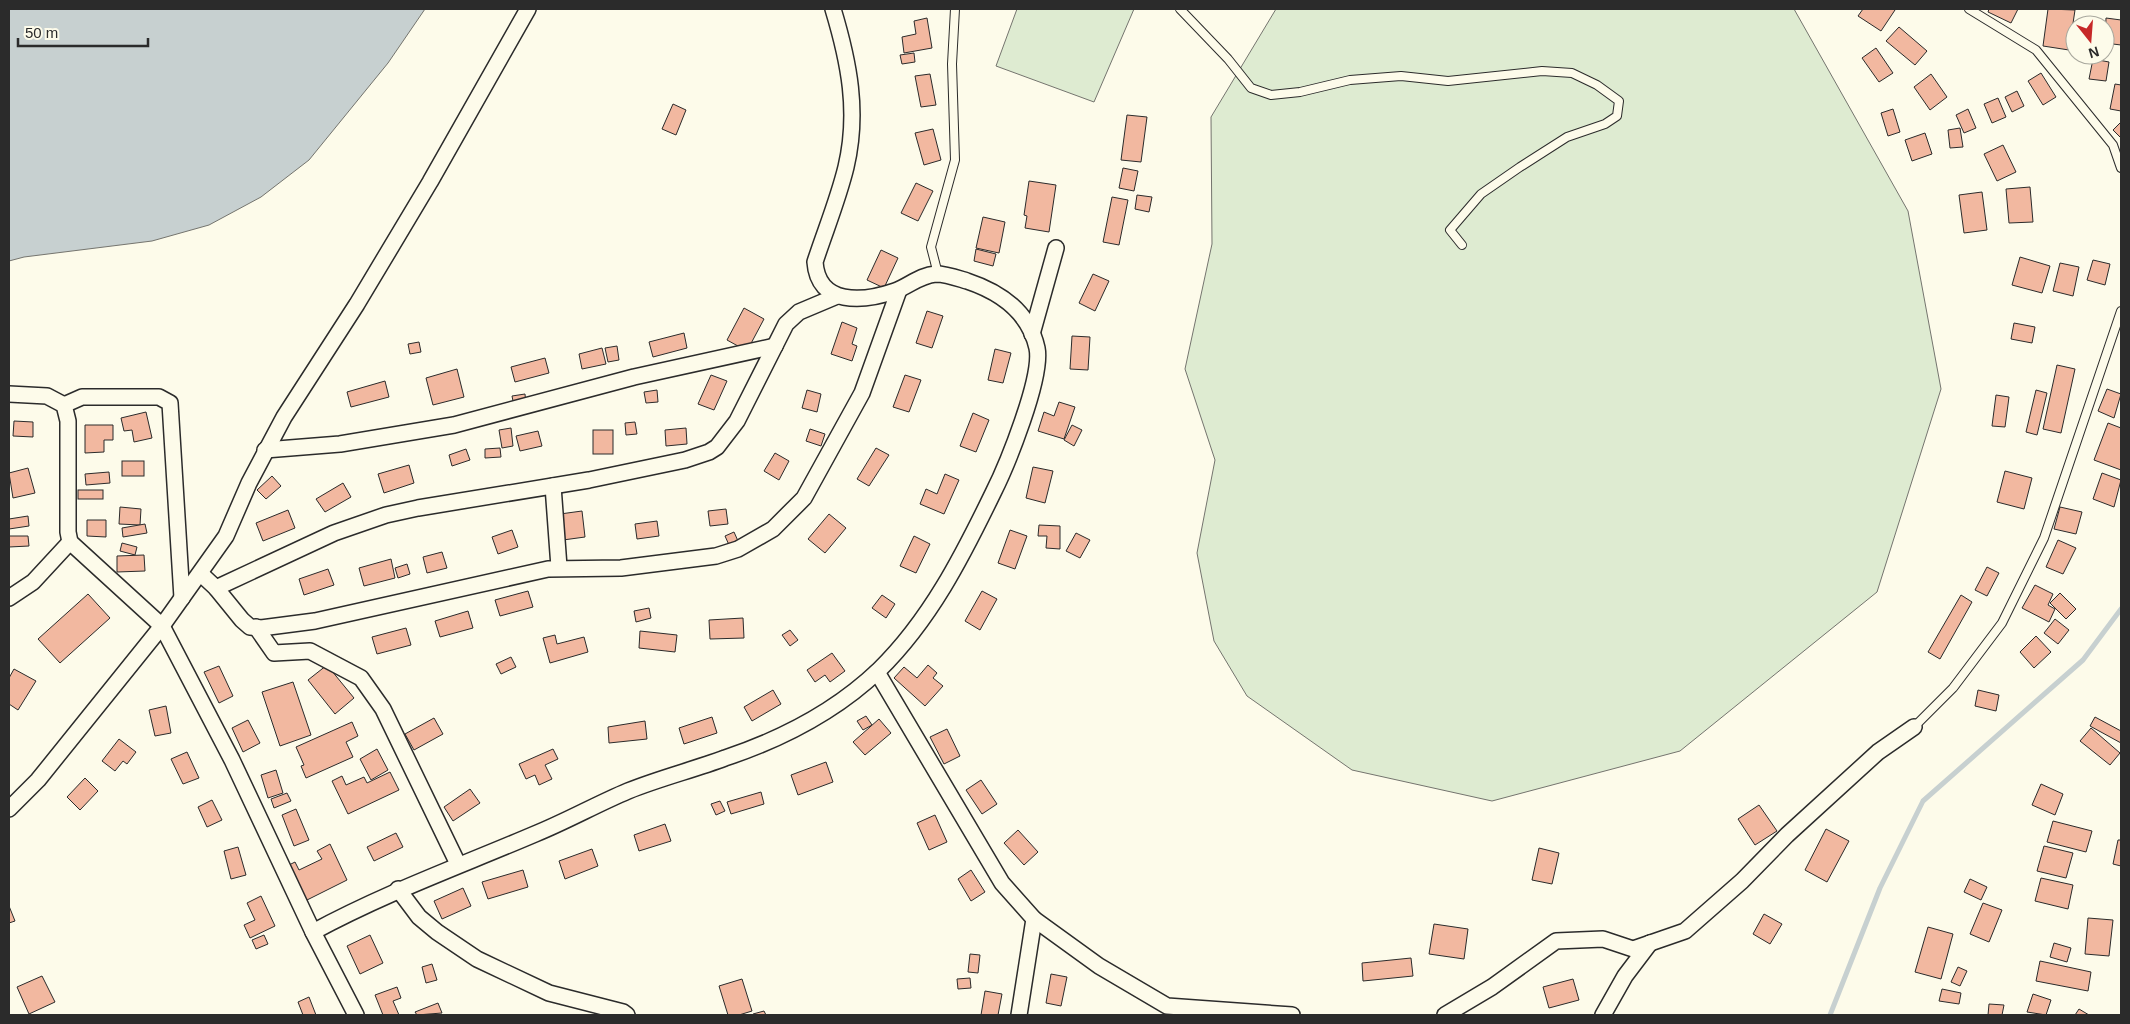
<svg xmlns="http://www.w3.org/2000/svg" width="2130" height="1024" viewBox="0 0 2130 1024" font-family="Helvetica,sans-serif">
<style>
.green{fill:#deebd1;stroke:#74746e}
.water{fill:#c7d0d0;stroke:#74746e}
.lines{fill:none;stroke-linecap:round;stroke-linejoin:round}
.stream{stroke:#c7d0d0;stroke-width:5}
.building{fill:#f2b8a0;stroke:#2b2b2b}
.lane-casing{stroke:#2b2b2b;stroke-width:10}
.street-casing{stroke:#2b2b2b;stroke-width:18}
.lane{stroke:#fdfbea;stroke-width:8}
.street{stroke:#fdfbea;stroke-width:15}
</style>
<rect width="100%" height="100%" fill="#fdfbea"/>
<g class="green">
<path d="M1017 9H1134L1094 102 996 66Z"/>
<path d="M1276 9H1794L1908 211 1941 389 1877 592 1680 751 1492 801 1352 770 1247 696 1214 641 1197 553 1215 460 1185 369 1212 244 1211 117Z"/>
</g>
<path class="water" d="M9 9H425L388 63 309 160 261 197 209 225 152 241 24 257 9 261Z"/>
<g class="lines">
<path class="stream" d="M1830 1015 1880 888 1923 801 2083 660 2121 609"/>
</g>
<g class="building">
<path d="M1863 9H1893L1895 10 1881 31 1858 16Z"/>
<path d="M1989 9H2018L2011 23 1988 12Z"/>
<path d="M2048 9 2075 10 2069 50 2043 46Z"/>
<path d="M927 18 932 48 904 53 902 37 916 34 914 21Z"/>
<path d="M2106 18 2121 20V45L2105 43Z"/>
<path d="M1899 27 1927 51 1915 65 1886 41Z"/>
<path d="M1876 48 1893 73 1879 82 1862 58Z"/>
<path d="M914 53 915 62 902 64 900 55Z"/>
<path d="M2093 59 2109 62 2106 81 2089 79Z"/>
<path d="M2041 73 2056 97 2043 105 2028 81Z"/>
<path d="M930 74 936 105 921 107 915 76Z"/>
<path d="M1931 74 1947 97 1930 110 1914 87Z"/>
<path d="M2115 84 2121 85V111L2110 109Z"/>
<path d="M2017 91 2024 106 2012 112 2005 97Z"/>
<path d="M1998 98 2006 117 1992 123 1984 104Z"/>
<path d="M673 104 686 110 676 135 662 129Z"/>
<path d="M1893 109 1900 132 1888 136 1881 113Z"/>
<path d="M1968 109 1976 128 1964 133 1956 115Z"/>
<path d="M1127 115 1147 117 1141 162 1121 160Z"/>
<path d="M2121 122V138L2113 130Z"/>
<path d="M1960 128 1963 147 1950 148 1948 130Z"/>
<path d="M933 129 941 160 924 165 915 133Z"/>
<path d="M1925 133 1932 154 1912 161 1905 140Z"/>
<path d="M2003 145 2016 172 1997 181 1984 154Z"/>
<path d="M1123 168 1138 171 1134 191 1119 188Z"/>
<path d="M1029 181 1056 185 1049 232 1025 228 1027 216 1024 215Z"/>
<path d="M916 183 933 191 918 221 901 213Z"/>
<path d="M2030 187 2033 222 2009 223 2006 189Z"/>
<path d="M1982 192 1987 230 1964 233 1959 195Z"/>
<path d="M1137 195 1152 197 1149 212 1135 209Z"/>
<path d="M1112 197 1128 200 1119 245 1103 242Z"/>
<path d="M983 217 1005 222 999 253 976 248Z"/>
<path d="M976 249 996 254 993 266 974 261Z"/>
<path d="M881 250 898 258 884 288 867 280Z"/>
<path d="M2020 257 2050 266 2042 293 2012 285Z"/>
<path d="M2093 260 2110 264 2105 285 2087 280Z"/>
<path d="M2060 263 2079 267 2073 296 2053 291Z"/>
<path d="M1093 274 1109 281 1095 311 1079 303Z"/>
<path d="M744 308 764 319 747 351 727 340Z"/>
<path d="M927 311 943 316 932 348 916 343Z"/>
<path d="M842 322 857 328 852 344 857 346 852 361 831 354Z"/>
<path d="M2014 323 2035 327 2032 343 2011 339Z"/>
<path d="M684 333 687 348 653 357 649 342Z"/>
<path d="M1072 336 1090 337 1088 370 1070 369Z"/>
<path d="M419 342 421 352 410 354 408 344Z"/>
<path d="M617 346 619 360 608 362 605 348Z"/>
<path d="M602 348 606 364 582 369 579 354Z"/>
<path d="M995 349 1011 353 1003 383 988 380Z"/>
<path d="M545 358 549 373 515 382 511 367Z"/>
<path d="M2057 365 2075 369 2061 433 2043 429Z"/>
<path d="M457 369 464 397 433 405 426 378Z"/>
<path d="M711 375 727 381 714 410 698 404Z"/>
<path d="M905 375 921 380 909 412 893 407Z"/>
<path d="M385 381 389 397 351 407 347 392Z"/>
<path d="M2107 389 2121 394 2114 418 2098 411Z"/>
<path d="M657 390 658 402 646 403 644 392Z"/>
<path d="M807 390 821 394 817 412 802 408Z"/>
<path d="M2036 390 2047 393 2037 435 2026 432Z"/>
<path d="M525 394 526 405 514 406 512 396Z"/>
<path d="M1996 395 2009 397 2005 427 1992 426Z"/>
<path d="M1059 402 1075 407 1064 439 1038 431 1044 412 1054 416Z"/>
<path d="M146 412 152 438 134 442 132 430 124 431 121 418Z"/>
<path d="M973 413 989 420 976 452 960 446Z"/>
<path d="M14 421 33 422V437L13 436Z"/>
<path d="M635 422 637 434 626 435 625 423Z"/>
<path d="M2108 423 2121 428V470L2094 460Z"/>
<path d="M85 425H113V440H104V452L85 453Z"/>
<path d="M1072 425 1082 430 1074 446 1064 440Z"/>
<path d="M511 428 513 446 502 448 499 430Z"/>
<path d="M686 428 687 444 666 446 665 430Z"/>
<path d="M810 429 825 434 821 446 806 441Z"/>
<rect x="593" y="430" width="20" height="24"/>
<path d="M538 431 542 446 520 451 516 436Z"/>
<path d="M500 448 501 457 485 458V449Z"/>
<path d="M876 448 889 455 869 486 857 479Z"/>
<path d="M466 449 470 460 452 466 449 455Z"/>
<path d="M775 453 789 461 779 480 764 471Z"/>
<rect x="122" y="461" width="22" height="15"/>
<path d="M409 465 414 483 384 493 378 474Z"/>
<path d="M1033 467 1053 471 1045 503 1026 498Z"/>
<path d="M28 468 35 493 13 498 9 473Z"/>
<path d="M2005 471 2032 478 2024 509 1997 502Z"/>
<path d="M109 472 110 483 86 485 85 474Z"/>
<path d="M2102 473 2121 480 2114 507 2093 499Z"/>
<path d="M945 474 959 480 944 514 920 504 926 489 937 494Z"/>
<path d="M272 476 281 486 266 499 257 490Z"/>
<path d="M343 483 351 497 325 512 316 499Z"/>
<rect x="78" y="490" width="25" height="9"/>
<path d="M120 507 141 509 140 525 119 524Z"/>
<path d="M2060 507 2082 512 2076 534 2054 529Z"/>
<path d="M726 509 728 524 710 526 708 511Z"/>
<path d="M288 510 295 528 263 541 256 523Z"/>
<path d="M582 511 585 537 563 540 560 514Z"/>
<path d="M829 514 846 528 825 553 808 539Z"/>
<path d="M28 516 29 526 9 529V519Z"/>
<path d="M87 520H106V537L87 536Z"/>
<path d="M657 521 659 536 637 539 635 524Z"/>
<path d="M145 524 147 533 123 537 122 528Z"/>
<path d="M1039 525 1060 526V549L1046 548 1047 536H1038Z"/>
<path d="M512 530 518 547 498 554 492 537Z"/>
<path d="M1010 530 1027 536 1015 569 998 563Z"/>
<path d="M734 532 738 541 729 545 725 536Z"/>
<path d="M1076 533 1090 540 1080 558 1066 551Z"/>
<path d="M9 536H28L29 546 9 547Z"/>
<path d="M914 536 930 544 916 573 900 566Z"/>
<path d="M2058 540 2076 548 2063 574 2046 567Z"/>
<path d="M122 543 137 547 135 555 120 551Z"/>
<path d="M442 552 447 568 427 573 423 557Z"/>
<path d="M144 555 145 571 117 572V556Z"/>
<path d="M391 559 395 578 364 586 359 568Z"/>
<path d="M407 564 410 574 398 578 395 568Z"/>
<path d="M1987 567 1999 573 1987 596 1975 590Z"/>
<path d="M328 569 334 585 304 595 299 579Z"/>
<path d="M2035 585 2053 594 2048 605 2055 609 2049 622 2022 608Z"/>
<path d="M528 591 533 607 500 616 495 600Z"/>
<path d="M982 591 997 599 980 630 965 621Z"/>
<path d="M2060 593 2076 609 2066 619 2050 603Z"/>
<path d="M88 594 110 618 60 663 38 639Z"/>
<path d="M882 595 895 604 886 618 872 608Z"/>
<path d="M1961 595 1972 602 1940 659 1928 652Z"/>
<path d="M649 608 651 618 636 622 634 611Z"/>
<path d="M468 611 473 628 440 637 435 621Z"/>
<path d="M743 618 744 638 710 639 709 620Z"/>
<path d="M2055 619 2069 630 2058 644 2044 633Z"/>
<path d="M406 628 411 645 377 654 372 637Z"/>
<path d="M790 630 798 640 790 646 782 635Z"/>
<path d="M640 631 677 635 675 652 639 648Z"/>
<path d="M555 635 557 644 584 637 588 652 550 663 543 638Z"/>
<path d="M2036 636 2051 652 2034 668 2020 652Z"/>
<path d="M832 653 845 671 830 682 825 675 815 682 807 670Z"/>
<path d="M511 657 516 667 501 674 496 664Z"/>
<path d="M327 665 354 698 335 714 308 680Z"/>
<path d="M928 665 937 673 933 678 943 686 925 706 894 678 904 667 917 678Z"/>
<path d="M219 666 233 696 219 703 204 672Z"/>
<path d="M14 669 36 681 18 710 9 704V678Z"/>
<path d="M293 682 311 735 280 746 262 692Z"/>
<path d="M773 690 781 704 752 721 744 707Z"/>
<path d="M1978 690 1999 695 1996 711 1975 706Z"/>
<path d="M166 706 171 733 155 736 149 710Z"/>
<path d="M866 716 872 725 863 730 857 721Z"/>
<path d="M712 717 717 733 684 744 679 728Z"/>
<path d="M2095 717 2121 731V743L2090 726Z"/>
<path d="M434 718 443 734 414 750 405 734Z"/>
<path d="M879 719 891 733 865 755 853 742Z"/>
<path d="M248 720 260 743 243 752 232 728Z"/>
<path d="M645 721 647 739 609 743 608 727Z"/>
<path d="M352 722 358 736 346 742 353 757 306 778 301 766 304 765 296 747Z"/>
<path d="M2091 728 2120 753 2110 765 2080 741Z"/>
<path d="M947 729 960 756 944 764 930 737Z"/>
<path d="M119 739 136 752 127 764 123 761 115 771 102 761Z"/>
<path d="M377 749 388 770 371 780 360 759Z"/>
<path d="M553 749 558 759 545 765 552 779 539 785 535 775 526 779 519 764Z"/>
<path d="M187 752 199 778 183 784 171 759Z"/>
<path d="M826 762 833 782 798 795 791 775Z"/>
<path d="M276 770 283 793 268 798 261 775Z"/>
<path d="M390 772 399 790 348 814 332 781 342 776 346 785 364 777 367 783Z"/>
<path d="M85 778 98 791 80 810 67 797Z"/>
<path d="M981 780 997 804 982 814 966 790Z"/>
<path d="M2041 784 2063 794 2055 815 2032 805Z"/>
<path d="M470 789 480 803 453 821 444 807Z"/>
<path d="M761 792 764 804 731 814 727 802Z"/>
<path d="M287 793 291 801 274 808 271 799Z"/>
<path d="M212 800 222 820 207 827 198 807Z"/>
<path d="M720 801 725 811 716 815 711 804Z"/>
<path d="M1759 805 1777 831 1755 845 1738 819Z"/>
<path d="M296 809 309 840 294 846 282 815Z"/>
<path d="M935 815 947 842 929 850 917 823Z"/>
<path d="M2053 821 2092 831 2086 852 2047 842Z"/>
<path d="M665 824 671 841 639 851 634 835Z"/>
<path d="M1826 829 1849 841 1827 882 1805 870Z"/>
<path d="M1018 830 1038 852 1024 865 1004 843Z"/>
<path d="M396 833 403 847 374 861 367 847Z"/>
<path d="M2118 840H2121V866L2113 864Z"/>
<path d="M330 844 347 880 301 903 283 868 295 862 299 870 322 859 317 851Z"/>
<path d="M2044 846 2073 853 2066 878 2037 871Z"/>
<path d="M238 847 246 875 231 879 224 851Z"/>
<path d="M1539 848 1559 853 1552 884 1532 880Z"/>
<path d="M592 849 598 866 565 879 559 861Z"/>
<path d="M523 870 528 887 488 899 482 882Z"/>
<path d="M971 870 985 892 971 901 958 879Z"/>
<path d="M2041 878 2073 885 2068 909 2035 901Z"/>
<path d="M1970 879 1987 887 1981 900 1964 892Z"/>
<path d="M463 888 471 906 442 919 434 901Z"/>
<path d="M261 896 275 926 250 938 244 925 255 920 247 903Z"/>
<path d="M1983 903 2002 910 1989 942 1970 934Z"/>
<path d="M9 906 15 921 9 923Z"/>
<path d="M1764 914 1782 924 1770 944 1753 934Z"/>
<path d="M2088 918 2113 920 2109 956 2085 954Z"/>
<path d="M1434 924 1468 929 1464 959 1429 954Z"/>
<path d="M1928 927 1953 934 1941 979 1915 972Z"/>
<path d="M264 935 268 944 256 949 252 940Z"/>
<path d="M370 935 383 963 360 974 347 946Z"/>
<path d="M2054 943 2071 948 2067 962 2050 957Z"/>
<path d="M970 954 980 955 978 973 968 972Z"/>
<path d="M1411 958 1413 976 1363 981 1362 963Z"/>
<path d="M2040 961 2091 972 2088 991 2036 981Z"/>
<path d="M432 964 437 980 426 983 422 967Z"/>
<path d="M1958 967 1967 971 1960 986 1951 982Z"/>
<path d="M1051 974 1067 977 1061 1006 1046 1003Z"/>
<path d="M42 976 55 1002 29 1014 17 987Z"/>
<path d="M970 978 971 988 958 989 957 979Z"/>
<path d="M742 979 752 1011 739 1015H728L719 986Z"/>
<path d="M1573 979 1579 1000 1549 1008 1543 987Z"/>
<path d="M397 987 401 998 393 1001 399 1015H383L375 995Z"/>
<path d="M1942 989 1961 993 1959 1004 1939 1001Z"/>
<path d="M985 991 1002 994 998 1015H981Z"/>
<path d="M2033 994 2051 1000 2046 1015 2027 1012Z"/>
<path d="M309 997 316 1015H303L298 1002Z"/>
<path d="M438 1003 442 1013 417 1015 415 1012Z"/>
<path d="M1989 1004 2004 1005 2002 1015H1988Z"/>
<path d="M2079 1009 2089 1015H2075Z"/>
<path d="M764 1011 766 1015H754L753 1014Z"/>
</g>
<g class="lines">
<g class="lane-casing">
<g id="lane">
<path d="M1180 9 1228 59 1251 88 1271 95 1300 92 1350 80 1401 76 1448 81 1542 71 1572 73 1597 85 1619 101 1617 116 1605 124 1567 137 1520 167 1481 194 1450 230 1462 245"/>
<path d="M1969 9 2036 50 2113 145 2121 168"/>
<path d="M938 274 931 247 955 160 952 64 955 9"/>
<path d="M1914 727 1953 688 2002 623 2044 538 2121 311"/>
</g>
</g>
<g class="street-casing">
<g id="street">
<path d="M1032 334 1056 248"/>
<path d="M9 394 47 396 64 405 68 421V532L70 542 162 626 232 760 313 932 356 1015"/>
<path d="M64 405 82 397H159L170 403 182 598"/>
<path d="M265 450 340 444 454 425 634 377 775 346"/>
<path d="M553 486 559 567"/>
<path d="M201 574 216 588 242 620 250 627 261 628 315 621 548 569 621 568 716 556 738 549 773 529 804 498 862 393 899 290"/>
<path d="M216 588 334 533 386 515 418 508 589 480 685 460 709 452 717 447 737 421 786 324 799 312 837 296"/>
<path d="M9 598 33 582 70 542"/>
<path d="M256 627 274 653 310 651 361 678 383 709 458 864"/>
<path d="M877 672 1002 883 1034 919 1019 1015"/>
<path d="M9 809 38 780 162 626 226 536 249 483 284 417 357 304 430 182 528 9"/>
<path d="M398 889 419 917 437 932 477 959 549 993 623 1012 627 1015"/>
<path d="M1034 919 1099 966 1167 1006 1292 1015"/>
<path d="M313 932C385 893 460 866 535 834 567 821 597 804 628 791 660 778 693 770 725 758 782 739 835 712 879 670 930 620 962 557 993 493 1007 465 1043 377 1037 348 1029 312 1000 292 967 281 957 278 946 274 936 274 920 275 909 286 895 291 863 302 818 306 815 262 825 231 838 200 846 167 859 112 849 62 833 9"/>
<path d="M1445 1015 1492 987 1556 941 1603 939 1633 949 1685 931 1742 881 1787 835 1878 752 1914 727"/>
<path d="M1603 1015 1625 976 1650 943"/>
</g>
</g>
<use href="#lane" class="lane"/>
<use href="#street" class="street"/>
</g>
<rect width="2130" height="1024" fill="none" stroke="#2b2b2b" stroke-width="20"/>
<g transform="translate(2090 40) rotate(163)"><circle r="24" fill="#fdfbea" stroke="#a9a89e"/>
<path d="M0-4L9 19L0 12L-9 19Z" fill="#c62828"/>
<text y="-8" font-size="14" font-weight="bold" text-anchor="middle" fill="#2b2b2b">N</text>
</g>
<path d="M18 38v8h130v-8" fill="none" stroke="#2b2b2b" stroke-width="2.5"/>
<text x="25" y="38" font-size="15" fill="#2b2b2b" stroke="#fdfbea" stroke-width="4" paint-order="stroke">50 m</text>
</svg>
